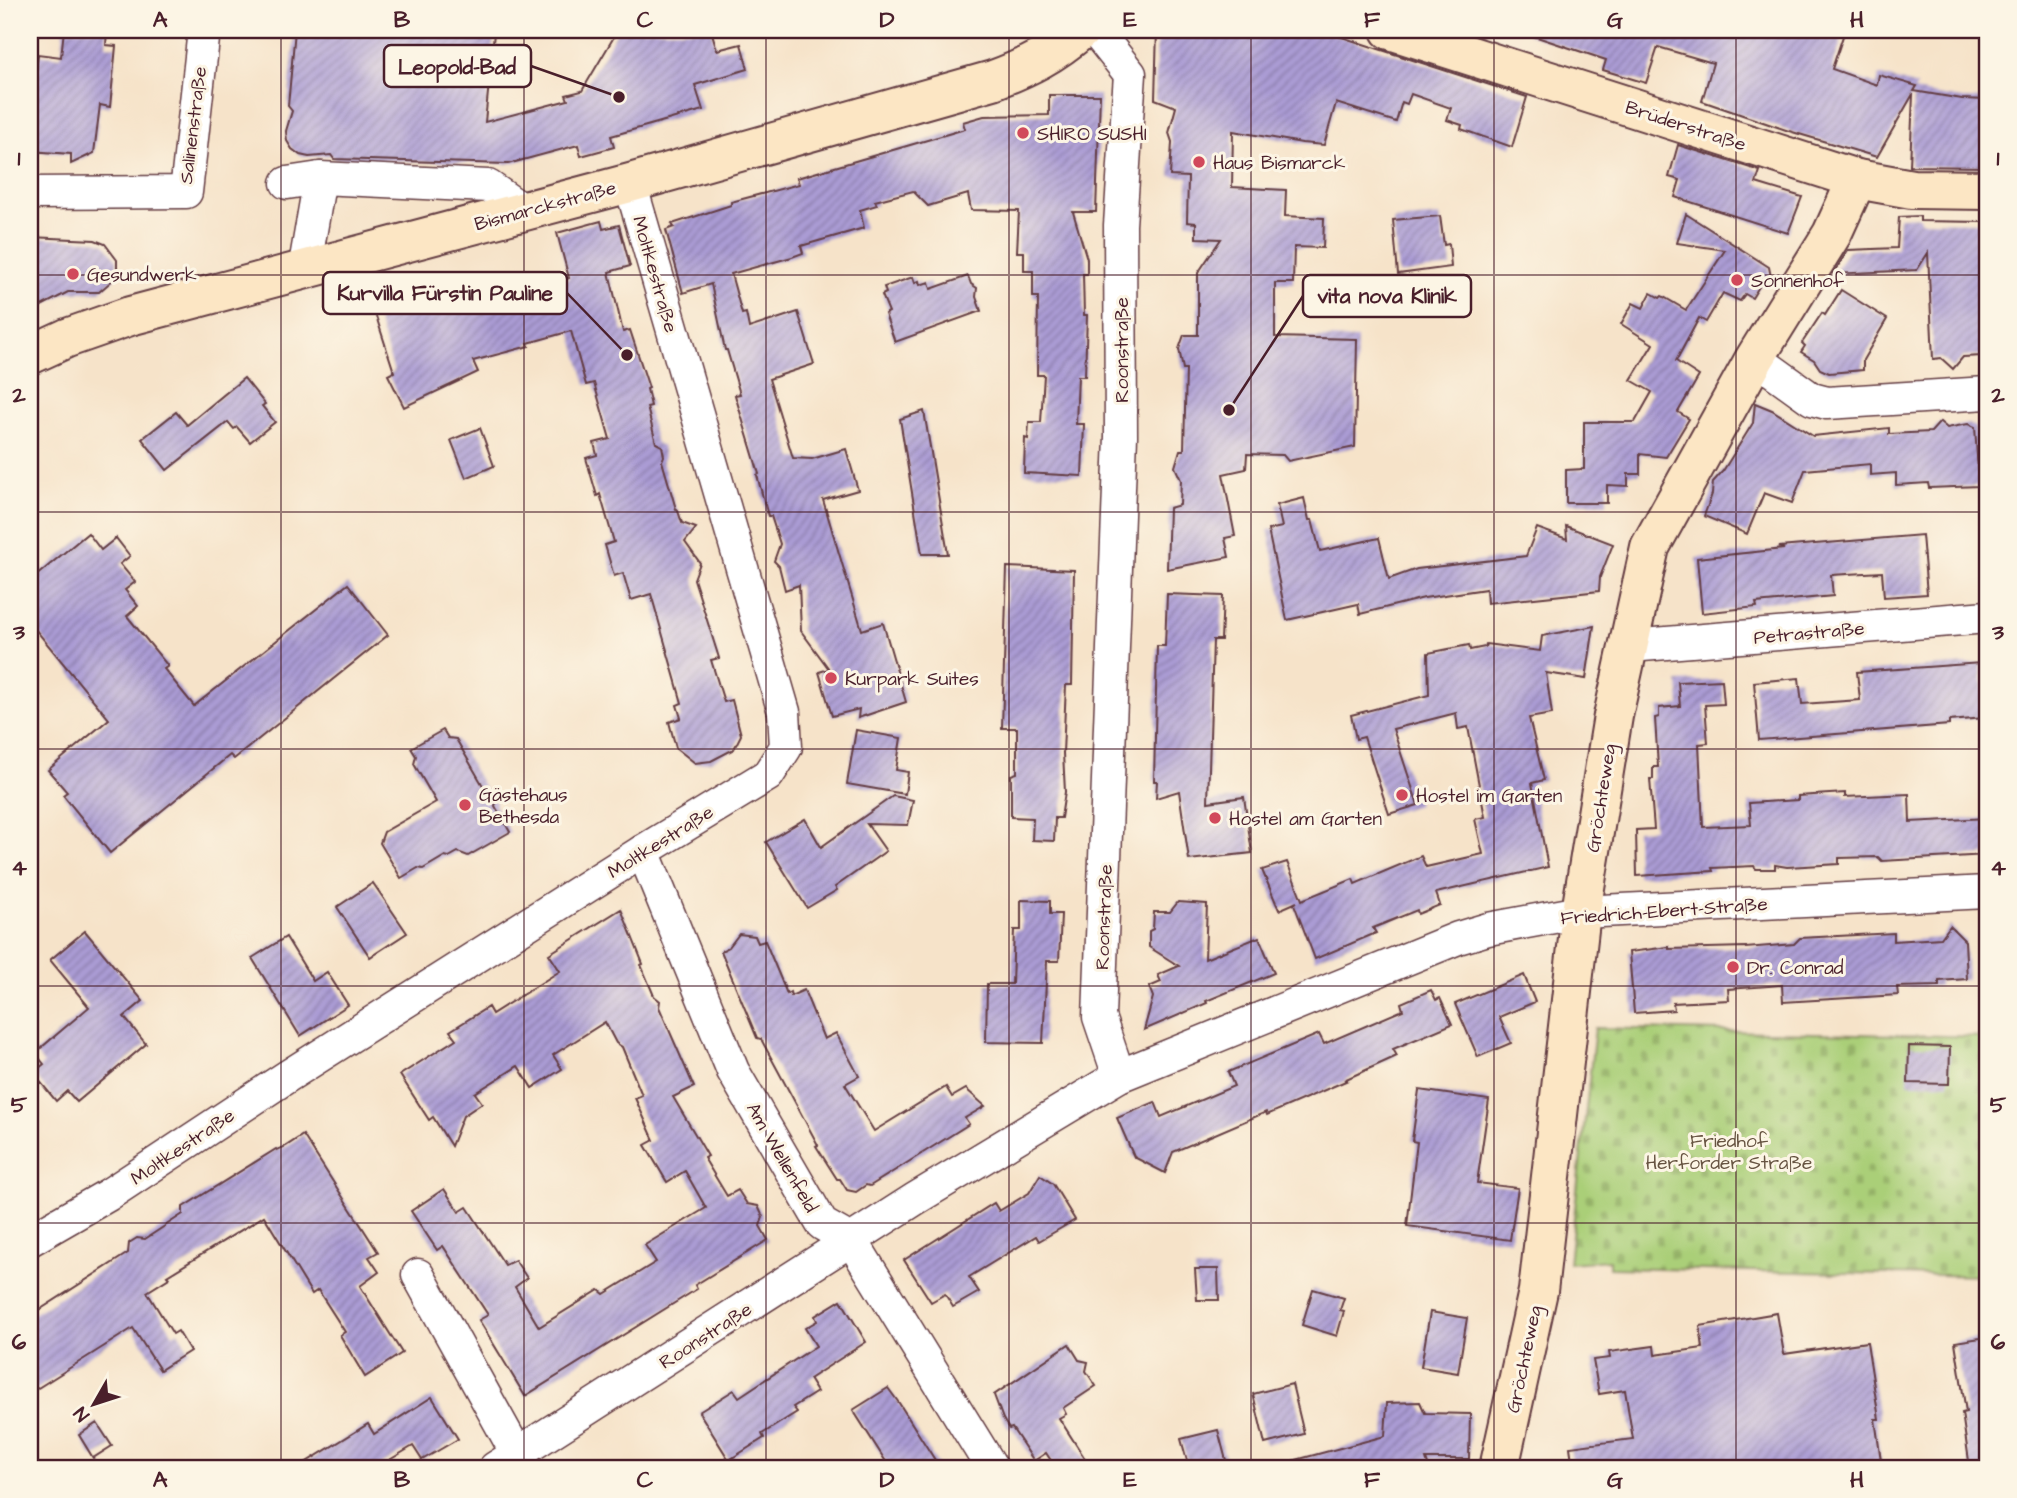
<svg xmlns="http://www.w3.org/2000/svg" width="2017" height="1498" viewBox="0 0 2017 1498" font-family="'Architects Daughter',sans-serif">
<style>
.cemetery{fill:url(#cemetery-stones);stroke:#7a7752;stroke-width:2}
.building{fill:url(#building-hatch)}
.lines{fill:none;stroke-linecap:round;stroke-linejoin:round}
.street-casing{stroke:#643c43;stroke-width:35}
.secondary-casing{stroke:#643c43;stroke-width:42}
.street{stroke:#fff;stroke-width:32}
.secondary{stroke:#fce6c4;stroke-width:38}
.grid{fill:none;stroke:#4a1f2b;stroke-width:2;stroke-opacity:0.55}
.poi-dot{fill:#d1495b;stroke:#fcf5e5;stroke-width:2.5}
.labels{text-anchor:middle;stroke-width:6;stroke-linejoin:round;paint-order:stroke}
.street-label{font-size:19px;fill:#4a1f2b;stroke:#fcf5e5}
.poi-label{font-size:19px;fill:#4a1f2b;stroke:#fcf5e5;text-anchor:start}
.park-label{font-size:19px;fill:#675442;stroke:#fcf5e5}
.leader{fill:none;stroke:#4a1f2b;stroke-width:2.5}
.callout-dot{fill:#4a1f2b;stroke:#fcf5e5;stroke-width:2.5}
.callout{fill:#fcf5e5;stroke:#4a1f2b;stroke-width:2.5}
.callout-label{font-size:21px;text-anchor:middle;font-weight:bold;fill:#4a1f2b}
.neatline{fill:none;stroke:#4a1f2b;stroke-width:2.5}
.grid-label{font-size:23px;text-anchor:middle;font-weight:bold;fill:#4a1f2b}
</style>
<defs>
<pattern id="cemetery-stones" width="16" height="16" patternUnits="userSpaceOnUse" patternTransform="scale(1.75)"><rect width="16" height="16" fill="#aacf78"/><path d="M2 7V4a2 2 0 0 1 4 0v3zM10 15v-3a2 2 0 0 1 4 0v3z" fill="#94b168"/></pattern>
<pattern id="building-hatch" width="6" height="6" patternUnits="userSpaceOnUse" patternTransform="scale(1.75)"><rect width="6" height="6" fill="#aa9bd4"/><path d="M-1 1l2-2M0 6l6-6M5 7l2-2" fill="none" stroke="#8c7eac"/></pattern>
</defs>
<rect width="100%" height="100%" fill="#fcf5e5"/>
<filter id="ink" filterUnits="userSpaceOnUse"><feTurbulence type="fractalNoise" baseFrequency=".0143" numOctaves="2"/><feDisplacementMap in="SourceGraphic" scale="14" xChannelSelector="R" yChannelSelector="G"/><feConvolveMatrix kernelMatrix="1 2 1 2 8 2 1 2 1" color-interpolation-filters="sRGB"/></filter>
<filter id="wash" filterUnits="userSpaceOnUse"><feTurbulence type="fractalNoise" baseFrequency=".00686" numOctaves="4" result="noise"/><feDisplacementMap in="SourceGraphic" scale="28" xChannelSelector="R" yChannelSelector="G"/><feGaussianBlur stdDeviation="1.57" result="paint"/><feColorMatrix in="noise" values="0 0 0 0 0 0 0 0 0 0 0 0 0 0 0 0 0 1.4 0 .05"/><feComposite in="paint" operator="in"/></filter>
<g filter="url(#wash)">
<rect width="100%" height="100%" fill="#f6e3c9"/>
<path class="cemetery" d="M1595 1028 1987 1037V1276L1609 1268V1260L1569 1263Z"/>
<g id="blocks">
<g class="building">
<path d="M64 30H107L106 45 116 46 110 107 100 105 94 153 71 164V154L30 151V121L38 54 61 57Z"/>
<path d="M295 30H467L494 33 485 122 568 100 566 95 582 91 618 30H711L717 50 741 44 748 69 695 85 703 110 611 136 614 147 581 156 578 145 508 164 334 159 331 155 309 157 300 155 292 149 287 141 286 131 292 111 288 106Z"/>
<path d="M1157 30H1320L1527 97 1512 147 1461 129 1462 125 1447 120 1451 108 1411 94 1407 104 1402 102 1396 122 1336 103 1324 145 1302 143 1233 131 1232 187 1286 190 1285 216 1324 218 1323 248 1294 247 1293 283H1275V337L1357 339 1355 447 1288 461 1283 455 1247 454 1246 469 1223 474 1235 536 1225 538 1229 557 1167 569 1169 508 1180 505 1181 480 1175 467 1180 450H1184L1186 369H1183L1179 349 1184 335H1198V273L1221 239 1196 238V223L1187 222 1188 177 1170 176 1172 142 1169 133 1176 107 1155 99Z"/>
<path d="M1529 30H1845L1832 69 1877 85 1879 75 1917 86 1914 91 1962 99 1987 100V167L1910 166 1913 94 1877 157 1789 131 1702 101 1713 63 1658 47 1646 83 1603 70 1606 60 1528 34Z"/>
<path d="M1049 95H1100L1096 212H1073L1087 259V274H1083L1084 315H1087L1085 376H1078L1076 424H1084L1082 476 1024 473 1025 438 1028 439 1029 422H1041L1044 375H1037L1038 297H1033V271H1024V252H1017L1019 211 971 210 968 194 928 206 913 191 875 201 877 205 860 210 864 228 801 246 803 253 792 257 731 274 742 314 746 313 749 328 798 312 814 364 769 379 793 458 812 459 846 449 858 490 823 500 862 630 883 623 906 702 858 718 859 709 832 716 819 672 829 669 801 631 799 585 785 590 779 566 774 561 780 544 771 516H768L757 475 759 474 735 395 740 394 727 350H725L711 284 683 293 666 230 674 227 672 224 731 205V202L799 184 797 178 965 129 963 122 984 116 1049 115Z"/>
<path d="M1678 145 1760 171 1756 183 1802 197 1788 233 1675 197 1680 180 1669 177Z"/>
<path d="M1686 214 1769 267 1771 277 1766 283 1760 285 1752 298 1745 294 1740 301 1723 293 1706 322 1699 318 1676 361 1699 376 1678 412 1689 419 1666 457 1640 454V474H1628V486L1607 485V503H1566V470L1584 469V422H1635L1652 392 1631 380 1653 344 1621 324 1633 303 1643 308 1651 293 1660 298 1662 296 1686 310 1725 250 1677 243Z"/>
<path d="M1440 216 1444 245 1449 244 1451 267 1398 274 1393 220Z"/>
<path d="M1920 216V221L1984 222 1983 300H1987V350L1982 351V356L1963 357 1953 369 1941 358 1933 359 1928 253 1917 270 1833 274 1848 250 1897 248 1899 217Z"/>
<path d="M601 221 603 229 619 225 630 266 609 272 623 332 630 330 649 388 647 389 651 406 647 407 656 443 662 446 664 456 662 461 676 509 678 511 682 523 696 528 685 542 700 563 694 579 719 658 711 660 724 702 732 700 741 735 734 749 711 761 695 763 676 748 669 722 681 718 677 705 682 703 651 594 631 600 623 573 614 576 605 545 614 542 600 494 597 496 586 458 597 455 594 443 610 439 594 383 586 385 571 331 528 343 529 346 473 361 478 372 404 407 388 375 394 372 375 313 422 298 419 293 451 283 459 311 569 278 557 233Z"/>
<path d="M30 237 95 240 105 244 117 260V269L114 279 99 292H68L30 312Z"/>
<path d="M968 276 971 284 977 288 976 297 981 311 895 342 885 314 889 312 882 295 886 293 884 287 913 277 915 283 919 281 920 285 929 282 931 289Z"/>
<path d="M1841 290 1887 319 1863 360V370L1829 373 1820 369 1814 360 1801 352 1805 346 1802 343 1822 313 1825 315Z"/>
<path d="M244 378 265 404 262 406 275 422 250 442 237 427 234 429 228 422 167 470 142 439 176 412 187 425Z"/>
<path d="M1755 403 1772 410 1813 436 1889 428V434L1931 432 1940 422 1947 428 1968 424 1975 427 1979 486 1929 488 1928 483 1896 485V473L1870 475V464L1805 470 1792 503 1764 493 1747 534 1704 516 1712 494 1713 482 1723 471 1753 423Z"/>
<path d="M924 411 948 554H922L900 419Z"/>
<path d="M480 428 494 466 466 478 451 440Z"/>
<path d="M1304 498 1309 520H1312L1320 551 1379 538 1389 579 1417 569 1526 556 1537 528 1567 539 1566 526 1613 544 1600 577 1599 591 1487 603 1486 589 1424 598 1360 614 1358 604 1287 620 1268 530 1282 527 1277 505Z"/>
<path d="M88 533 101 550 116 538 130 556 120 564 135 582 125 590 138 606 127 616 168 666 164 669 194 706 348 584 388 635 234 759 230 755 110 853 63 795 67 792 48 770 109 719 30 623V581Z"/>
<path d="M1922 535 1927 594 1884 597 1882 572 1831 575 1833 596 1756 603 1757 607 1702 613 1697 558 1784 549 1779 547Z"/>
<path d="M1007 567 1074 570 1072 685H1066L1063 753 1065 792 1061 818H1055L1054 841 1032 840 1033 818 1011 817V775L1017 773V728H1002Z"/>
<path d="M1167 594 1223 596 1221 640H1213L1208 802 1244 797 1252 853 1189 860 1179 791 1156 798 1157 781H1154L1157 646H1165Z"/>
<path d="M1594 626 1586 679 1546 673 1552 714 1529 718 1544 780 1532 783 1548 867 1436 893 1440 905 1418 914 1417 910 1373 928 1376 933 1315 959 1294 904 1297 902 1279 910 1262 870 1287 862 1302 900 1353 879 1355 884 1421 856 1426 867 1483 854 1475 819 1485 817 1468 727 1458 729 1456 713 1393 729 1418 805 1389 814 1364 737 1356 739 1351 715 1429 695 1428 653 1469 645 1470 650 1485 647 1486 644 1540 651 1542 636Z"/>
<path d="M1981 663 1985 718 1949 721V725L1759 740 1754 682 1799 678 1802 704 1860 700 1857 672Z"/>
<path d="M1722 680 1724 704 1705 705 1708 743 1699 744 1703 827 1751 825 1749 803 1798 800V796L1845 793V797L1909 794 1910 822 1987 818V855L1882 861 1878 857 1839 858V864L1787 867 1775 865V869H1756L1754 866 1712 868 1713 871 1637 876 1636 830 1654 829 1650 779H1653V767H1658L1655 718 1659 717V708L1680 706 1678 682Z"/>
<path d="M443 730 448 738 456 739 482 784 496 803 495 806 510 832 468 856 458 852 449 857 445 856 423 869 418 868 401 878 380 843 384 832 436 802 414 764 416 756 411 748Z"/>
<path d="M856 730 901 738 896 770 908 772 905 794 847 784Z"/>
<path d="M893 796 913 800 908 825 867 824 886 851 835 887 837 890 807 908 766 842 805 819 821 847Z"/>
<path d="M373 883 407 933 370 957 337 907Z"/>
<path d="M1021 900 1050 901V914H1061L1059 961H1047L1043 1043 986 1042 987 984H1012L1014 930H1021Z"/>
<path d="M1178 902 1207 904 1205 959 1259 937 1274 973 1206 1001 1207 1003 1144 1030 1153 997 1149 987 1161 982 1158 975 1179 966 1149 947V931L1153 929 1154 912H1170Z"/>
<path d="M621 909 643 964 641 965 654 996 660 1001 659 1007 694 1087 673 1097 708 1156 704 1158 727 1196 738 1190 747 1204 758 1206 763 1217 760 1226 768 1240 695 1285 697 1289 525 1396 479 1320 488 1315 443 1246 437 1250 411 1211 444 1189 459 1212 467 1207 505 1265 515 1260 527 1278 515 1287 539 1327 599 1290 604 1294 656 1262 645 1245 706 1208 685 1171 667 1182 645 1145 654 1140 635 1098 642 1095 622 1047 616 1043 605 1022 553 1055 562 1069 532 1088 518 1066 475 1093 482 1103 463 1116 451 1146 433 1117 429 1120 400 1075 456 1039 450 1031 488 1007 492 1014 560 971 549 954Z"/>
<path d="M1950 926 1965 941 1967 979 1939 981V986L1897 987 1898 995 1783 1002 1782 985 1728 989 1729 1000 1673 1003 1674 1010 1634 1013 1629 952 1669 947V949L1746 947V948L1794 944 1800 938 1894 933V941L1941 938Z"/>
<path d="M85 931 143 1001 124 1017 146 1044 77 1102 67 1091 56 1101 33 1073 44 1064 35 1053 89 1007 50 960Z"/>
<path d="M739 934 755 936 758 943 765 941 787 994 790 992 791 996 804 990 824 1039 836 1033 859 1076 845 1084 874 1131 946 1087 952 1097 966 1089 985 1106 965 1118 969 1124 870 1186 866 1185 856 1192 847 1190 840 1179H837L816 1146 818 1145 761 1039 757 1038 721 951 729 947Z"/>
<path d="M286 937 313 981 327 972 348 1005 300 1036 252 958Z"/>
<path d="M1524 975 1535 1002 1499 1017 1511 1043 1478 1057 1455 1004Z"/>
<path d="M1431 990 1436 1000 1440 998 1452 1024 1393 1049 1397 1056 1344 1080H1348L1267 1115 1266 1112 1173 1152 1165 1173 1134 1157 1117 1118 1155 1102 1161 1117 1234 1086 1228 1072 1319 1034 1324 1044 1403 1010 1401 1003Z"/>
<path d="M1909 1046 1950 1047 1949 1084 1908 1083Z"/>
<path d="M1419 1090 1489 1100 1477 1183 1518 1188 1510 1240 1407 1226 1417 1142 1412 1141Z"/>
<path d="M303 1135 378 1252 369 1257 379 1272 360 1286 402 1353 365 1377 340 1335 345 1332 318 1290 312 1294 264 1216 167 1276 169 1278 147 1292 173 1334 178 1331 190 1351 160 1370 133 1328 30 1393V1316L128 1253 129 1243 137 1238 145 1239 183 1214V1207L276 1149 277 1150 286 1146Z"/>
<path d="M1040 1175 1053 1184 1075 1220 1039 1241 1036 1236 969 1277 979 1292 953 1307 945 1294 931 1302 904 1260 994 1203 999 1211 1029 1193Z"/>
<path d="M1195 1269H1218L1219 1300H1197Z"/>
<path d="M1313 1289 1344 1298 1340 1310 1344 1311 1337 1336 1302 1325Z"/>
<path d="M841 1300 866 1342 809 1379 817 1392 793 1407 797 1412 762 1434 764 1438 729 1460 699 1412 734 1390 739 1397 816 1346 805 1328 817 1321 815 1316Z"/>
<path d="M1430 1312 1467 1318 1458 1373 1421 1367Z"/>
<path d="M1777 1313 1784 1354 1867 1342 1879 1419H1875L1882 1468H1573L1570 1447 1633 1439 1625 1390 1599 1394 1593 1360 1610 1358 1609 1352 1654 1346 1655 1355 1703 1348 1700 1326Z"/>
<path d="M1987 1337V1468H1970L1962 1413 1966 1412 1955 1342Z"/>
<path d="M1069 1344 1079 1360 1088 1362 1086 1371 1096 1386 1063 1408 1066 1414 1059 1418 1091 1468H1056L1046 1453 1034 1461 1012 1428 1009 1429 1003 1419 994 1395Z"/>
<path d="M1292 1384 1304 1434 1265 1444 1253 1394Z"/>
<path d="M888 1388 899 1403 940 1468H890L853 1410Z"/>
<path d="M432 1397 458 1439 422 1460 413 1446 376 1468H297L368 1424 374 1434Z"/>
<path d="M1420 1402 1425 1413 1470 1414 1469 1459H1426L1429 1468H1293L1292 1461 1385 1436 1387 1403Z"/>
<path d="M97 1423 112 1446 93 1458 79 1435Z"/>
<path d="M1218 1430 1228 1468H1189L1181 1439Z"/>
</g>
</g>
</g>
<g filter="url(#ink)">
<use href="#blocks" fill-opacity="0" stroke="#643c43" stroke-width="2"/>
<g class="lines">
<g class="street-casing">
<g id="street">
<path d="M1095 30 1130 74 1120 225 1121 436 1099 1017 1119 1076"/>
<path d="M287 183 320 178 488 186 524 211"/>
<path d="M30 193 186 192 204 30"/>
<path d="M304 271 320 178"/>
<path d="M1755 358 1812 399 1827 403 1987 393"/>
<path d="M1630 646 1987 617"/>
<path d="M643 851 733 1071 822 1224 852 1241 992 1468"/>
<path d="M30 1240 108 1195 288 1076 643 851 768 775 786 747 784 712 630 183"/>
<path d="M418 1275 525 1468"/>
<path d="M495 1468 915 1199 1119 1076 1458 938 1488 929 1581 912 1987 892"/>
</g>
</g>
<g class="secondary-casing">
<g id="secondary">
<path d="M1390 30 1857 179 1912 189 1987 190"/>
<path d="M30 355 67 338 130 316 630 183 993 80C1028 67 1053 54 1081 30"/>
<path d="M1499 1468 1538 1291 1581 912 1613 716 1650 547 1755 358 1832 234 1857 179"/>
</g>
</g>
<use href="#street" class="street"/>
<use href="#secondary" class="secondary"/>
</g>
</g>
<path class="grid" d="M281 30V1468M524 30V1468M766 30V1468M1009 30V1468M1251 30V1468M1494 30V1468M1736 30V1468M30 275H1987M30 512H1987M30 749H1987M30 986H1987M30 1223H1987"/>
<g class="poi-dot">
<circle cx="1023" cy="133" r="7"/>
<circle cx="1199" cy="162" r="7"/>
<circle cx="73" cy="274" r="7"/>
<circle cx="1737" cy="280" r="7"/>
<circle cx="831" cy="678" r="7"/>
<circle cx="1402" cy="795" r="7"/>
<circle cx="465" cy="805" r="7"/>
<circle cx="1215" cy="818" r="7"/>
<circle cx="1733" cy="967" r="7"/>
</g>
<g class="labels">
<g class="street-label">
<text transform="translate(192 125) rotate(-83)" y="7">Salinenstraße</text>
<text transform="translate(1686 125) rotate(18)" y="7">Brüderstraße</text>
<text transform="translate(545 205) rotate(-15)" y="7">Bismarckstraße</text>
<text transform="translate(656 274) rotate(74)" y="7">Moltkestraße</text>
<text transform="translate(1121 350) rotate(-90)" y="7">Roonstraße</text>
<text transform="translate(1809 632) rotate(-5)" y="7">Petrastraße</text>
<text transform="translate(1600 798) rotate(-81)" y="7">Gröchteweg</text>
<text transform="translate(660 841) rotate(-32)" y="7">Moltkestraße</text>
<text transform="translate(1664 910) rotate(-4)" y="7">Friedrich-Ebert-Straße</text>
<text transform="translate(1103 917) rotate(-88)" y="7">Roonstraße</text>
<text transform="translate(182 1146) rotate(-34)" y="7">Moltkestraße</text>
<text transform="translate(783 1157) rotate(60)" y="7">Am Wellenfeld</text>
<text transform="translate(705 1335) rotate(-33)" y="7">Roonstraße</text>
<text transform="translate(1523 1359) rotate(-78)" y="7">Gröchteweg</text>
</g>
<g class="poi-label">
<text x="1037" y="140">SHIRO SUSHI</text>
<text x="1213" y="169">Haus Bismarck</text>
<text x="87" y="281">Gesundwerk</text>
<text x="1751" y="287">Sonnenhof</text>
<text x="845" y="685">Kurpark Suites</text>
<text x="479" y="801">Gästehaus<tspan x="479" dy="22">Bethesda</tspan></text>
<text x="1416" y="802">Hostel im Garten</text>
<text x="1229" y="825">Hostel am Garten</text>
<text x="1747" y="974">Dr. Conrad</text>
</g>
<g class="park-label">
<text x="1729" y="1147">Friedhof<tspan x="1729" dy="22">Herforder Straße</tspan></text>
</g>
</g>
<path class="leader" d="M619 97L531 66M627 355L567 293M1229 410L1303 296"/>
<g class="callout-dot">
<circle cx="619" cy="97" r="7"/>
<circle cx="627" cy="355" r="7"/>
<circle cx="1229" cy="410" r="7"/>
</g>
<g class="callout">
<rect x="384" y="45" width="147" height="42" rx="7"/>
<rect x="323" y="272" width="244" height="42" rx="7"/>
<rect x="1303" y="275" width="168" height="42" rx="7"/>
</g>
<g class="callout-label">
<text x="457" y="74">Leopold-Bad</text>
<text x="445" y="300">Kurvilla Fürstin Pauline</text>
<text x="1387" y="303">vita nova Klinik</text>
</g>
<rect width="2017" height="1498" fill="none" stroke="#fcf5e5" stroke-width="77"/>
<g transform="translate(94 1404) rotate(231)" stroke="#fcf5e5" stroke-width="5" paint-order="stroke">
<path d="M0-5L12 26L0 18L-12 26Z" fill="#4a1f2b"/>
<text y="-10" font-size="19" font-weight="bold" text-anchor="middle" fill="#4a1f2b">N</text>
</g>
<rect x="38" y="38" width="1941" height="1422" class="neatline"/>
<g class="grid-label">
<text x="160" y="27">A</text>
<text x="402" y="27">B</text>
<text x="645" y="27">C</text>
<text x="887" y="27">D</text>
<text x="1130" y="27">E</text>
<text x="1372" y="27">F</text>
<text x="1615" y="27">G</text>
<text x="1857" y="27">H</text>
<text x="19" y="165">1</text>
<text x="1998" y="165">1</text>
<text x="19" y="402">2</text>
<text x="1998" y="402">2</text>
<text x="19" y="639">3</text>
<text x="1998" y="639">3</text>
<text x="19" y="875">4</text>
<text x="1998" y="875">4</text>
<text x="19" y="1112">5</text>
<text x="1998" y="1112">5</text>
<text x="19" y="1349">6</text>
<text x="1998" y="1349">6</text>
<text x="160" y="1487">A</text>
<text x="402" y="1487">B</text>
<text x="645" y="1487">C</text>
<text x="887" y="1487">D</text>
<text x="1130" y="1487">E</text>
<text x="1372" y="1487">F</text>
<text x="1615" y="1487">G</text>
<text x="1857" y="1487">H</text>
</g>
</svg>
